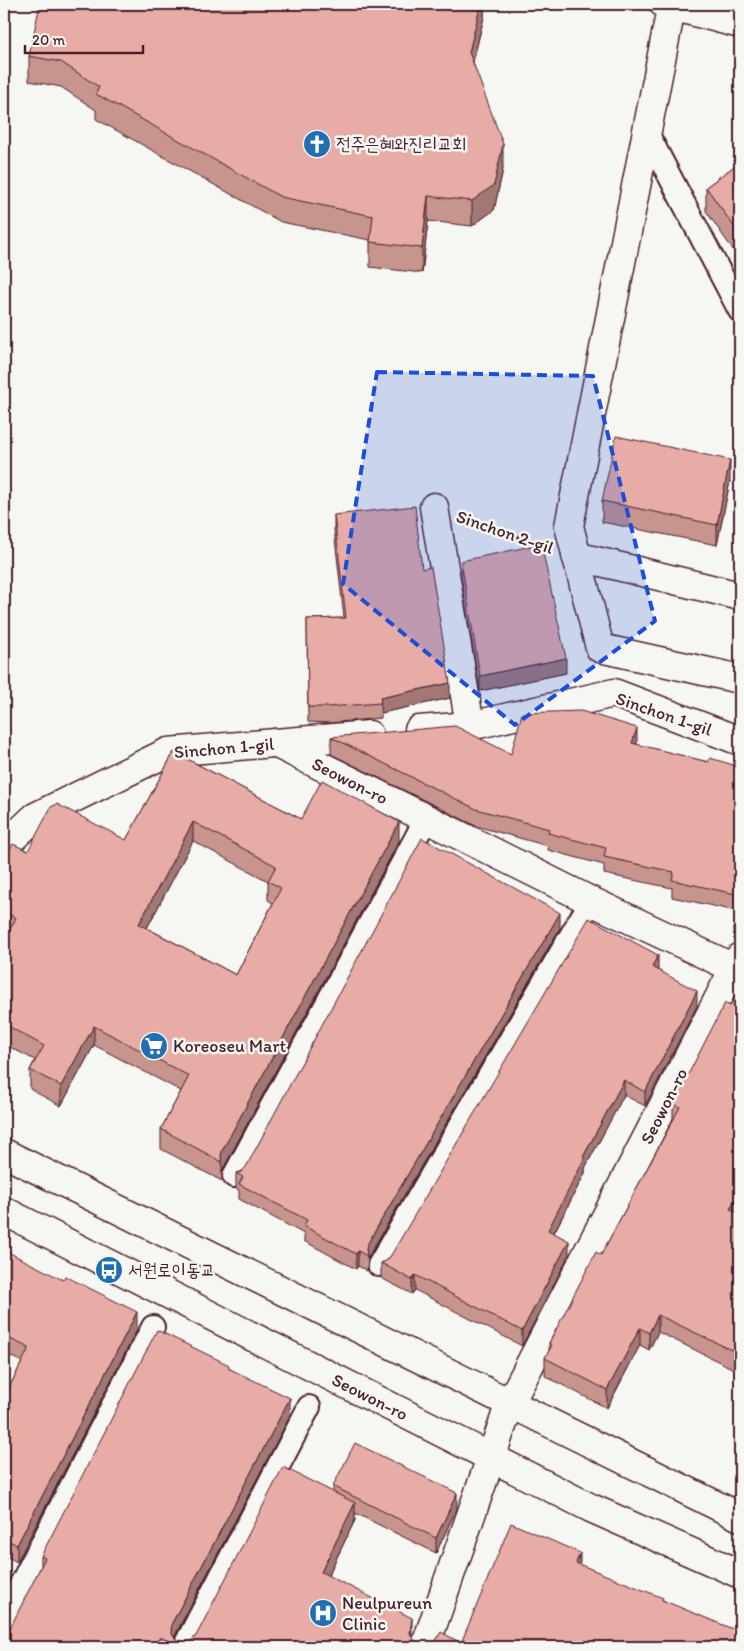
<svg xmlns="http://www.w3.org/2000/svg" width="744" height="1651" viewBox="0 0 744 1651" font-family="Itim,'Poor Story',sans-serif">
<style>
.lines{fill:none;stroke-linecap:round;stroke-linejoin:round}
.lane-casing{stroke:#4a1f2b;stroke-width:26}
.street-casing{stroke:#4a1f2b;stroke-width:31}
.secondary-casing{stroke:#4a1f2b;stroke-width:31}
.path{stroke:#4a1f2b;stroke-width:3;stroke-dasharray:4 4;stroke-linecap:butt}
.lane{stroke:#f6f6f2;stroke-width:22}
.street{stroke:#f6f6f2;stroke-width:28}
.secondary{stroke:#f6f6f2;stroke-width:28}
.wall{fill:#c7948e;stroke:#4a1f2b;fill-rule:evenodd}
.shaded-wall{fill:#a27874;stroke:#4a1f2b}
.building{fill:#e7aca5;stroke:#4a1f2b;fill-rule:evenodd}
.marked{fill:#1d4ed8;fill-opacity:0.2;stroke:#1d4ed8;stroke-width:4;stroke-dasharray:10 6;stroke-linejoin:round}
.labels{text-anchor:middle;stroke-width:5;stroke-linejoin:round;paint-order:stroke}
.poi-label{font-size:18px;fill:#4a1f2b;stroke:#f6f6f2;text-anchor:start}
.street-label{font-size:18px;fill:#4a1f2b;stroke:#f6f6f2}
</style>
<rect width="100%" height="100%" fill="#f6f6f2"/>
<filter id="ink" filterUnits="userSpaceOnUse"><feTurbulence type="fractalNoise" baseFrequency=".02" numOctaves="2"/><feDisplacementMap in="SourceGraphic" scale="10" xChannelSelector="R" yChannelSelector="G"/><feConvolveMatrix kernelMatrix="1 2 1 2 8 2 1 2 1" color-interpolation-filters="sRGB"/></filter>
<g filter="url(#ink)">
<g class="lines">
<g class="lane-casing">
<g id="lane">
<path d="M646 131 740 311"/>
<path d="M234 1176 426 819"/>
<path d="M379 1265 591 901"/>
<path d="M4 1617 153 1327"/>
<path d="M184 1647 309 1407"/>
</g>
</g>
<g class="street-casing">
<g id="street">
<path d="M664 4 740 24"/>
<path d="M672 4 569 526 600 648 740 679"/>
<path d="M434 507 470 726"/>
<path d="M576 556 740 596"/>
<path d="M419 730 470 726 614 693 740 741"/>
<path d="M275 743 591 901 740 971"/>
<path d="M4 846 35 817 168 752 369 735"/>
<path d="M425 1647 510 1403 740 957"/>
</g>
</g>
<g class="secondary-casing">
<g id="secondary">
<path d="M4 1153 740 1517"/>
<path d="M4 1211 591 1508 740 1574"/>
</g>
</g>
<path class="path" d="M472 521 537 543"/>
<use href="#lane" class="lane"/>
<use href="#street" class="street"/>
<use href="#secondary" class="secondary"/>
</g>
<g class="wall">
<path d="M484 4V17L473 62 503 169 494 210 472 226 428 221 422 273 370 267V240L281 222 96 119V110L61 87 29 81V56Z"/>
<path d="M740 162V260L706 211V187Z"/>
<path d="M730 481 717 545 602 522V501Z"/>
<path d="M334 515 422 569 450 698 381 713V718L328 723 308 722 307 619 344 618 334 530Z"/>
<path d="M461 561 566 673 480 691 461 576Z"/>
<path d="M331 737 511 754 637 745 708 762 740 767V912L672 897V888L604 874V865L548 850V846L476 826 331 754Z"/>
<path d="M174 752 301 819 399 841 222 1170V1181L161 1149V1129L181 1091 94 1045 61 1106 30 1089V1070L35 1060 4 1044V941L8 933 4 930V855L6 856 28 851 126 840ZM193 841 268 881V900L273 903 236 975 147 928Z"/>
<path d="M560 928 368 1258 367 1271 358 1266 356 1269 304 1241V1234L239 1199V1190L236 1189V1173L241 1172Z"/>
<path d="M658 970 697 1006 645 1106 624 1095 585 1168V1173L554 1233 569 1255 522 1346 415 1290 412 1294 381 1278V1263L386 1261Z"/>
<path d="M740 987V1207L737 1213 740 1214V1372L658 1332 649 1350 640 1345 607 1408 545 1376V1358L549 1351V1343L601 1255 673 1120V1104Z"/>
<path d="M4 1250 137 1330 17 1562 4 1555V1398L22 1362 4 1353Z"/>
<path d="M229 1368 290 1416 174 1637 178 1641 184 1643 191 1641 333 1492V1486L457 1508 436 1553 355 1513V1520L328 1576 412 1636 413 1639 419 1644 427 1645 461 1643 580 1565 663 1600 740 1647H4L41 1566V1556Z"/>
</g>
<g class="shaded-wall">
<path d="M481 4H484V17L469 77V52Z"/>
<path d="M503 144V169L494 210 472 226V201Z"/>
<path d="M428 196V221L422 273V248Z"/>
<path d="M730 460V481L717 545V525Z"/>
<path d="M566 658V673L480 691V676Z"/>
<path d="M450 683V698L381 713 380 698Z"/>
<path d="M637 728V744L632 743Z"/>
<path d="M193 822V841L139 943V924Z"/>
<path d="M399 822V841L222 1171V1162L221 1157 222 1151Z"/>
<path d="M560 913V928L367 1259 366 1249 368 1243Z"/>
<path d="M658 955V970L652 982V967Z"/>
<path d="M697 991V1006L645 1106V1092Z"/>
<path d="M94 1026V1045L61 1106V1086Z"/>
<path d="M624 1080V1095L585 1168V1173L548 1244V1230L583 1157Z"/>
<path d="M740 1190V1207L730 1227V1209Z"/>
<path d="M569 1241V1255L522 1346V1331Z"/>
<path d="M358 1251V1266L356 1269V1254Z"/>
<path d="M415 1275V1290L412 1294V1280Z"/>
<path d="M137 1312V1330L17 1562V1545Z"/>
<path d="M658 1315V1332L649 1350V1333Z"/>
<path d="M640 1328V1345L607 1408V1390Z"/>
<path d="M290 1398V1416L172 1641 171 1630 172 1623Z"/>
<path d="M457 1493V1508L436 1553V1538Z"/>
<path d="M355 1503V1520L321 1590V1572Z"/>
<path d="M580 1553V1570L576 1563Z"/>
<path d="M412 1618V1636L410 1647V1633Z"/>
<path d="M160 1637V1647H154Z"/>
</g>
<g class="building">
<path d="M40 4H481L469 52 503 144 494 185 472 201 428 196 422 248 370 242 373 216 281 197 96 94 99 87 61 62 29 56Z"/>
<path d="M740 162V235L706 187Z"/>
<path d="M616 436 730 460 717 525 602 501Z"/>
<path d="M415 506 422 569 431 567 450 683 380 698 381 703 328 707H308L307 619 346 618 334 515Z"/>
<path d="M541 544 566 658 480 676 461 561Z"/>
<path d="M581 711 637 728 632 743 708 762 710 758 740 767V895L672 880 674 872 604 857 606 848 548 833 549 829 476 809 331 737 455 726 511 754 522 713Z"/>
<path d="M174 752 301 819 322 780 399 822 222 1151 221 1157 222 1162 161 1129 189 1076 94 1026 61 1086 30 1070 44 1046 4 1024V941L16 918 4 911V855L6 856 13 844 28 851 51 807 57 804 126 840ZM193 822 276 866 268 881 281 888 236 975 139 924Z"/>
<path d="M422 838 560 913 368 1243 366 1249 367 1256 358 1251 356 1254 304 1226 307 1220 239 1184 243 1177 236 1173 241 1172 246 1167Z"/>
<path d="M589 918 658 955 652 967 697 991 645 1092 624 1080 583 1157 585 1158 548 1230 569 1241 522 1331 415 1275 412 1280 381 1263 386 1261 390 1257Z"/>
<path d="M740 987V1190L730 1209 740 1214V1354L658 1315 649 1333 640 1328 607 1390 545 1358 552 1345 549 1343 596 1252 601 1255 680 1107 673 1104 725 1003 730 1006Z"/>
<path d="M4 1250 63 1280 65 1276 137 1312 17 1545 4 1538V1398L29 1348 4 1336Z"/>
<path d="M157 1330 229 1365 228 1368 290 1398 172 1623 171 1630 173 1636 178 1641 184 1643 191 1641 196 1636 283 1467 355 1503 321 1572 412 1618 410 1633 413 1639 419 1644 427 1645 435 1642 441 1632 461 1643 511 1523 580 1553 576 1563 663 1598 662 1600 740 1632V1647H181L160 1637 154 1647H89L79 1642 76 1647H4V1640L45 1558 41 1556Z"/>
<path d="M355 1443 457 1493 436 1538 333 1486Z"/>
</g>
</g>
<path class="marked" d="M377 372 593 376 655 621 515 725 343 584Z"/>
<defs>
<g id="church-disc" transform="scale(1.4375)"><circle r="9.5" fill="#1f6fb2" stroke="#f6f6f2"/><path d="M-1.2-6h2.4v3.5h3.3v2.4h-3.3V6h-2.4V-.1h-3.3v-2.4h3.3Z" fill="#fff"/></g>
<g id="supermarket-disc" transform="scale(1.4375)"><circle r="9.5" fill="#1f6fb2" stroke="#f6f6f2"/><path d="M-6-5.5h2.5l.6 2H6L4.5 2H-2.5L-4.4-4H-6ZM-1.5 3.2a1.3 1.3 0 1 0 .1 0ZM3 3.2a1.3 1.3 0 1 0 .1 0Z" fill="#fff"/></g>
<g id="bus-disc" transform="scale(1.4375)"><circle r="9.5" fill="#1f6fb2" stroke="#f6f6f2"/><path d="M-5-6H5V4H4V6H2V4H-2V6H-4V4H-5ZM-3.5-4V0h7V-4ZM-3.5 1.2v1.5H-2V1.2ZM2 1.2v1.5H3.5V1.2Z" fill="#fff"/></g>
<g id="hospital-disc" transform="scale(1.4375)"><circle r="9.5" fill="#1f6fb2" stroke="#f6f6f2"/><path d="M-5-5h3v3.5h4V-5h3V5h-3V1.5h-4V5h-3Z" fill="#fff"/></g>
</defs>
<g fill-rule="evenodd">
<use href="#church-disc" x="317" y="144"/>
<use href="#supermarket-disc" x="154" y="1046"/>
<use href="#bus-disc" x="109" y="1270"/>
<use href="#hospital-disc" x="323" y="1613"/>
</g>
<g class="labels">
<g class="poi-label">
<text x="336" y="150">전주은혜와진리교회</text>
<text x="173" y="1052">Koreoseu Mart</text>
<text x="128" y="1276">서원로이동교</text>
<text x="342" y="1609">Neulpureun<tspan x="342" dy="21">Clinic</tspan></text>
</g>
<g class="street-label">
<text transform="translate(505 532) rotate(19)" y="6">Sinchon 2-gil</text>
<text transform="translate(664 714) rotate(19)" y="6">Sinchon 1-gil</text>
<text transform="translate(224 748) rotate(-5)" y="6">Sinchon 1-gil</text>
<text transform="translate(350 781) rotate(27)" y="6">Seowon-ro</text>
<text transform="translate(664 1106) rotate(-63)" y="6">Seowon-ro</text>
<text transform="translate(370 1397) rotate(27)" y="6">Seowon-ro</text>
</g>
</g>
<rect width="744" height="1651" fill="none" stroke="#f6f6f2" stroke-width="20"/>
<rect x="10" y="10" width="724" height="1631" fill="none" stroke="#4a1f2b" stroke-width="2" filter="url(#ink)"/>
<path d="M25 45v8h118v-8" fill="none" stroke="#4a1f2b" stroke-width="2.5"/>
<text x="32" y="45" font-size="15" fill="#4a1f2b" stroke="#f6f6f2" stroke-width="4" paint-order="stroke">20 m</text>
</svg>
